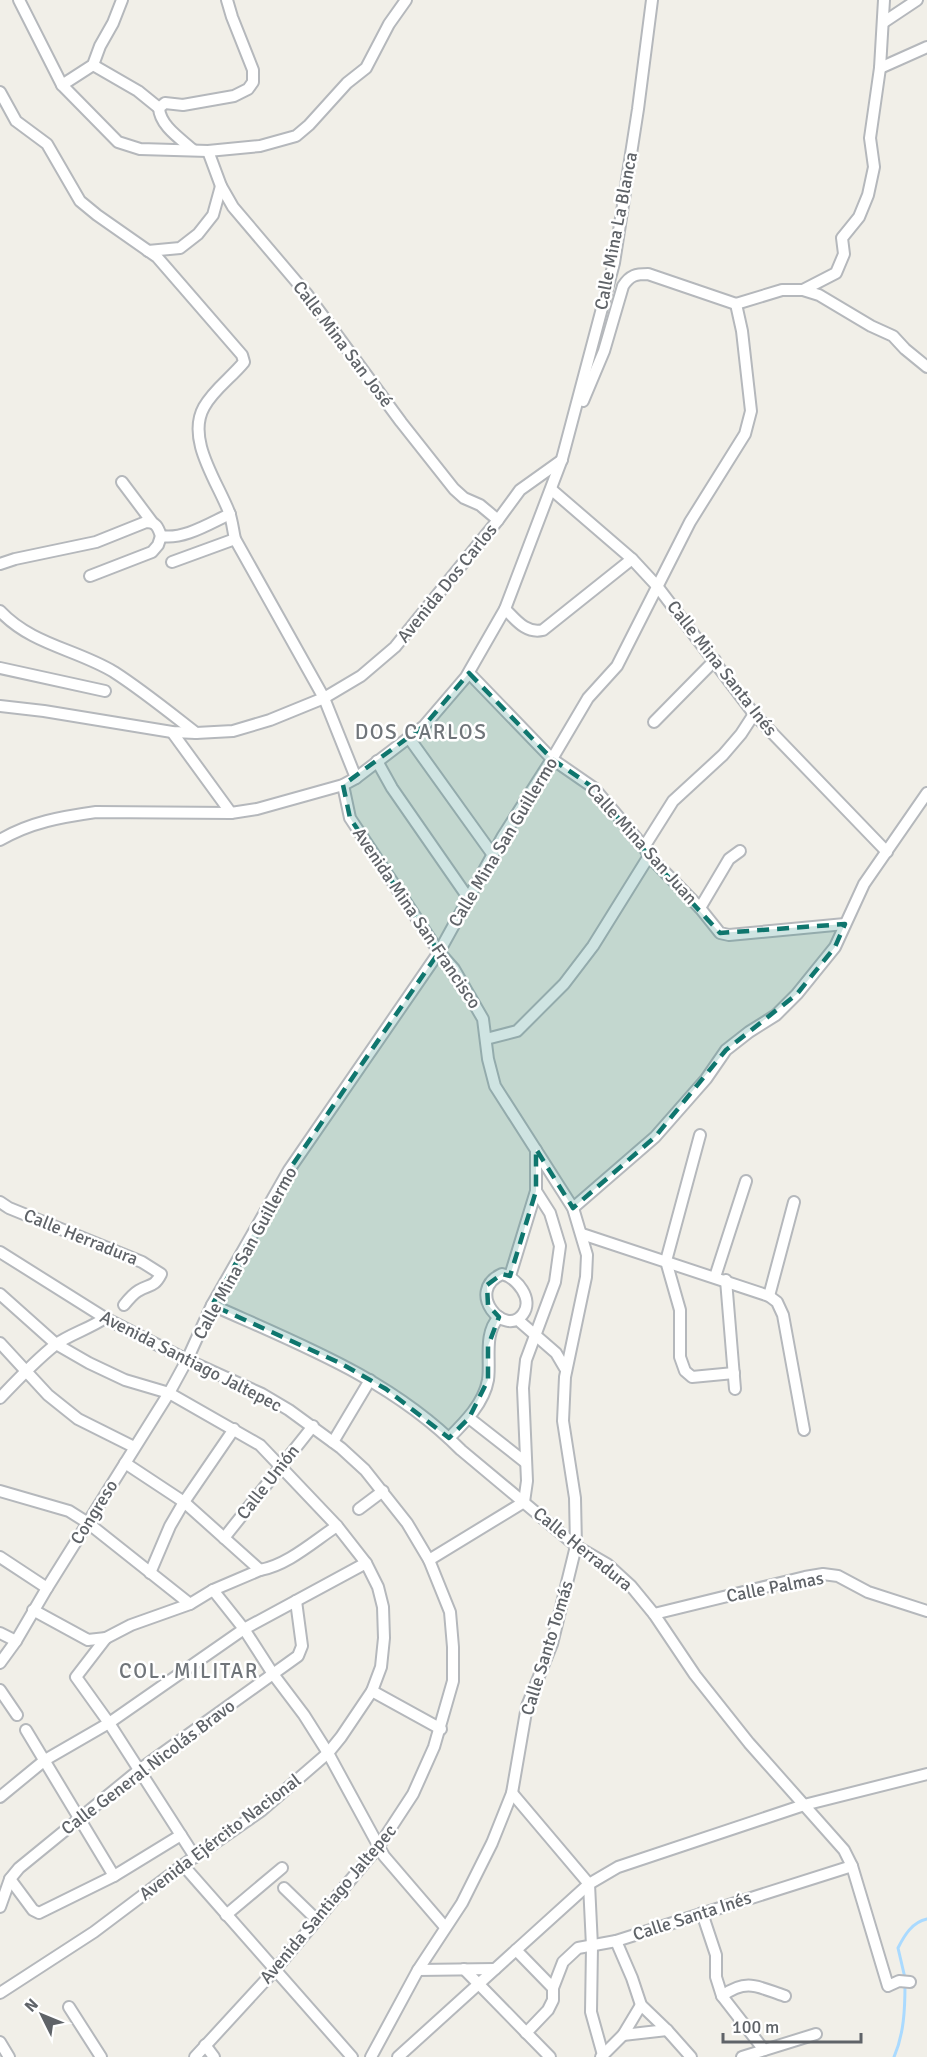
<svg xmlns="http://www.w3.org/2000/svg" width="927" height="2057" viewBox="0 0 927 2057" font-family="Signika,sans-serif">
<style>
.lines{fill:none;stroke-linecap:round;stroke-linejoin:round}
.stream{stroke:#aadaff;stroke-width:3}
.minor-casing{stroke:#b5b8bc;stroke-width:14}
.minor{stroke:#fff;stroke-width:10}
.marked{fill:#0f766e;fill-opacity:0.2;stroke:#0f766e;stroke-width:4.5;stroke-dasharray:12 8;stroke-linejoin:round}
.labels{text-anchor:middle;stroke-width:5;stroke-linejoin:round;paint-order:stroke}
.street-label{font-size:18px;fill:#5f6368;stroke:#fff}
.quarter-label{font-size:21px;letter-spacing:1.5px;fill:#70757a;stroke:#fff}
</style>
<rect width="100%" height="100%" fill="#f1efe8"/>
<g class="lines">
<g class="stream">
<path d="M905 1978 898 1948C904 1936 912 1922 927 1919"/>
<path d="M894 2057C904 2034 905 2009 905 1984"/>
</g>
<g class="minor-casing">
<g id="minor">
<path d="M19 0 62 85 118 142 140 149 208 151 260 146 296 136 309 125 347 83 366 68 389 24 406 0"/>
<path d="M884 22 917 0"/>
<path d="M93 65 138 91 159 108"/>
<path d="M880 68 927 47"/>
<path d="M62 85 93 65 100 46 113 23 122 0"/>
<path d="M0 92 16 121 47 144 80 201 97 215 157 257 242 355 244 362C231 378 214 389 204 407 186 439 217 481 229 512 232 520 233 530 235 539L324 698 356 778"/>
<path d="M193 150C181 139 160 126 159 108L165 103 183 105 234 96 248 89 253 82V70L232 17 227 0"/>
<path d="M208 151 221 186 233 207 306 293 401 422 454 489 464 498 480 505 498 520"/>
<path d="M148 251 180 248 198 234 213 215 221 186"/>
<path d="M803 290 819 295 871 326 893 336 905 349 927 367"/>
<path d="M583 401 604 351 623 286C630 275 636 274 648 274L736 304 782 290H803L836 273 844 254 842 238 859 217 868 195 874 167 870 138 880 68 884 0"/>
<path d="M122 482 152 522"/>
<path d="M552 490 632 559 657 586 754 714 887 852"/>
<path d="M161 536C184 540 210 523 230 514"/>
<path d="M172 562 235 539"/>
<path d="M0 564 15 559 96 542 146 522C156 522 158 527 161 536"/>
<path d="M90 576 152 552 158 545 161 536"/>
<path d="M505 609C516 620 526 634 543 630L632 559"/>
<path d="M0 611C32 645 76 649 114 672 142 690 169 712 196 733"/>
<path d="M0 668 105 691"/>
<path d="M469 673 552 759 594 788 644 847 649 856 700 908 720 933 729 935 845 924"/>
<path d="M0 706 44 711 172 732 196 733 233 731 270 720 324 698 361 676 395 647 498 520 520 490 562 460"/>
<path d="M654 722 715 660"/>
<path d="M172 732 231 813"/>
<path d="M409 738 493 855"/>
<path d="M377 761 392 788 469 899"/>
<path d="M343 785 350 818 439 952 454 969 483 1019 488 1059 495 1086 573 1208 587 1255 586 1277 565 1377 563 1421 575 1498 576 1546 552 1644 527 1706 512 1793 492 1843 462 1903 418 1970 371 2057"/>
<path d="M0 840C31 822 61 817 96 812L231 813 257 809 343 785 356 778 424 726 466 677 505 609 562 459 614 263 638 109 652 0"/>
<path d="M644 847 673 801 723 755 741 734 754 714"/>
<path d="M700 908 729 859 740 851"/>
<path d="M486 1039 517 1031 564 984 593 946 649 856"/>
<path d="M700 1135 666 1261 680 1310V1357L685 1371 692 1377 734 1373"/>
<path d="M0 1202 9 1208 142 1262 161 1274C154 1288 149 1284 138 1291 133 1294 128 1300 124 1305"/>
<path d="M573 1208 655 1137 706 1079 726 1050 749 1032 776 1015 797 994 835 947 864 884 927 793"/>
<path d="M582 1234 769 1296 777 1302 783 1315 804 1430"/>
<path d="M0 1252 105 1318 187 1360 262 1394 289 1410 341 1448 365 1470 407 1523 429 1560 450 1612 453 1647V1681L434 1747 413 1794 379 1846 274 1971 195 2057"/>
<path d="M502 1274C517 1278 534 1299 523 1314 505 1339 464 1291 502 1274Z"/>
<path d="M510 1276 536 1191V1150"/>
<path d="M715 1277 746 1181"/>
<path d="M726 1280 735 1389"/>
<path d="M0 1294 56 1344 89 1363 125 1380 169 1393 260 1445 337 1526 366 1563 378 1587 383 1607 384 1638 381 1667 372 1691 341 1737 328 1753 261 1811 183 1865 94 1932 0 1993"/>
<path d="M769 1296 794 1202"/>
<path d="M212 1305C301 1345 391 1379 461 1450L576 1546 607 1564 631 1586 654 1614 695 1675 749 1743 844 1850 852 1866 888 1986 899 1981 910 1982"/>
<path d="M518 1320 556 1353 566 1370"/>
<path d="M0 1343 48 1395 78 1419 134 1447"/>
<path d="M0 1398C17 1380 35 1361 55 1345 70 1334 89 1329 105 1318"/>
<path d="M469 1418 525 1462"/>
<path d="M449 1438C465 1422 484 1403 488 1380 491 1360 483 1334 499 1317"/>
<path d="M333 1442 370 1380"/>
<path d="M125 1463 184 1502 260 1570"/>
<path d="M0 1491 69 1511 88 1523 190 1604"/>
<path d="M359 1509 383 1491"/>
<path d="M224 1538 313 1426"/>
<path d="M0 1557 47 1588"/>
<path d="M429 1560 524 1502 527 1481 523 1388 526 1360 555 1282 560 1246 550 1213 536 1191"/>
<path d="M150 1573 170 1526 184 1502 234 1429"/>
<path d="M213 1590 244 1629 273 1674 304 1715 328 1753 384 1856 445 1927"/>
<path d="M33 1610 88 1640 106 1638 131 1625 190 1604 213 1590 260 1570C288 1565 314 1541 337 1526"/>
<path d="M654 1614 805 1577 823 1574 838 1576 868 1592 927 1611"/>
<path d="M0 1633 16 1641"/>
<path d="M106 1638 76 1677 109 1723 195 1857"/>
<path d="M0 1663 16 1641 47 1588 169 1393 187 1360 212 1305 289 1170 439 952 503 836 552 759 588 698 617 666 690 522 745 434 751 411 742 331 736 304"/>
<path d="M0 1690 17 1715"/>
<path d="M372 1691 441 1729"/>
<path d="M26 1730 114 1876"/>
<path d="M512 1793 589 1884 592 1946 591 2012 603 2055"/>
<path d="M0 1797 45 1760 109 1723 244 1629 366 1563"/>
<path d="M183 1865 352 2057"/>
<path d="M10 1879 33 1910 39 1913 114 1876 181 1835"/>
<path d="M284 1888 317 1920"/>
<path d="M0 1907 10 1879 19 1868 139 1770 298 1656 302 1646 296 1601"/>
<path d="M702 1913 716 1955V1977L722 1996 764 2050"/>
<path d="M226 1915 282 1868"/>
<path d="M616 1941 632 1978 641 2005 667 2030 691 2057"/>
<path d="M516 1950 553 1988"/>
<path d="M464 1969 550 2057"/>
<path d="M418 1970 495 1969"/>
<path d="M722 1996C747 1978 758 1987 785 1996"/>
<path d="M69 2007 101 2057"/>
<path d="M526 2033 548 2010 553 2000V1988L563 1962 578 1948 616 1941 852 1866"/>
<path d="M623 2035 667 2030"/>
<path d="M0 2042 9 2057"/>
<path d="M205 2045 214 2057"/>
<path d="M398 2057 589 1884 618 1867 804 1805 927 1774"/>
<path d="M601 2057 623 2035 641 2005"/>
<path d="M742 2057 816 2034"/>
</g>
</g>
<use href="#minor" class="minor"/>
</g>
<path class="marked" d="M469 673 552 759 594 788 649 856 720 933 845 924 835 947 797 994 726 1050 655 1137 573 1208 536 1149V1191L510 1276 502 1274 487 1285 488 1305 499 1317 488 1346V1380L469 1418 449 1438 386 1389 340 1363 212 1305 289 1170 439 952 350 818 343 785 424 726Z"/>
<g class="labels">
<g class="street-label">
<text transform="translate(616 231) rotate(-79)" y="6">Calle Mina La Blanca</text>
<text transform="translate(343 344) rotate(53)" y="6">Calle Mina San José</text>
<text transform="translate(447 583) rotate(-51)" y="6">Avenida Dos Carlos</text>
<text transform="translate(722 668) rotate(52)" y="6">Calle Mina Santa Inés</text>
<text transform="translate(503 842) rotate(-59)" y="6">Calle Mina San Guillermo</text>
<text transform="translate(642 844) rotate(48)" y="6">Calle Mina San Juan</text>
<text transform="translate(417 918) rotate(56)" y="6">Avenida Mina San Francisco</text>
<text transform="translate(81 1237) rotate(22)" y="6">Calle Herradura</text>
<text transform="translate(245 1253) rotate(-61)" y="6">Calle Mina San Guillermo</text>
<text transform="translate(191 1361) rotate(27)" y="6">Avenida Santiago Jaltepec</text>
<text transform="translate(268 1482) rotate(-52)" y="6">Calle Unión</text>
<text transform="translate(94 1512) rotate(-58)" y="6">Congreso</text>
<text transform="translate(583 1549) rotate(39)" y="6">Calle Herradura</text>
<text transform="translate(775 1587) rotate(-11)" y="6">Calle Palmas</text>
<text transform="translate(547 1648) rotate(-73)" y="6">Calle Santo Tomás</text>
<text transform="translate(148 1767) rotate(-37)" y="6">Calle General Nicolás Bravo</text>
<text transform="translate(220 1837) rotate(-37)" y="6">Avenida Ejército Nacional</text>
<text transform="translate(328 1904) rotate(-50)" y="6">Avenida Santiago Jaltepec</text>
<text transform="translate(692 1916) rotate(-18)" y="6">Calle Santa Inés</text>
</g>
<g class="quarter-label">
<text x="421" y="739">DOS CARLOS</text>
<text x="189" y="1678">COL. MILITAR</text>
</g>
</g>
<g transform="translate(42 2015) rotate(313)" stroke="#ffffff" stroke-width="4.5" paint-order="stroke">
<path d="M0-4.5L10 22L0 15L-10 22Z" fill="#5f6368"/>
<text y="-9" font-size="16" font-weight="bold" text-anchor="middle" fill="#5f6368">N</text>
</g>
<path d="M723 2033v9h138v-9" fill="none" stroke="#5f6368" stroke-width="3"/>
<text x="732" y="2033" font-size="18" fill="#5f6368" stroke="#ffffff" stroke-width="4.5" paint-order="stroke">100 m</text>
</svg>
